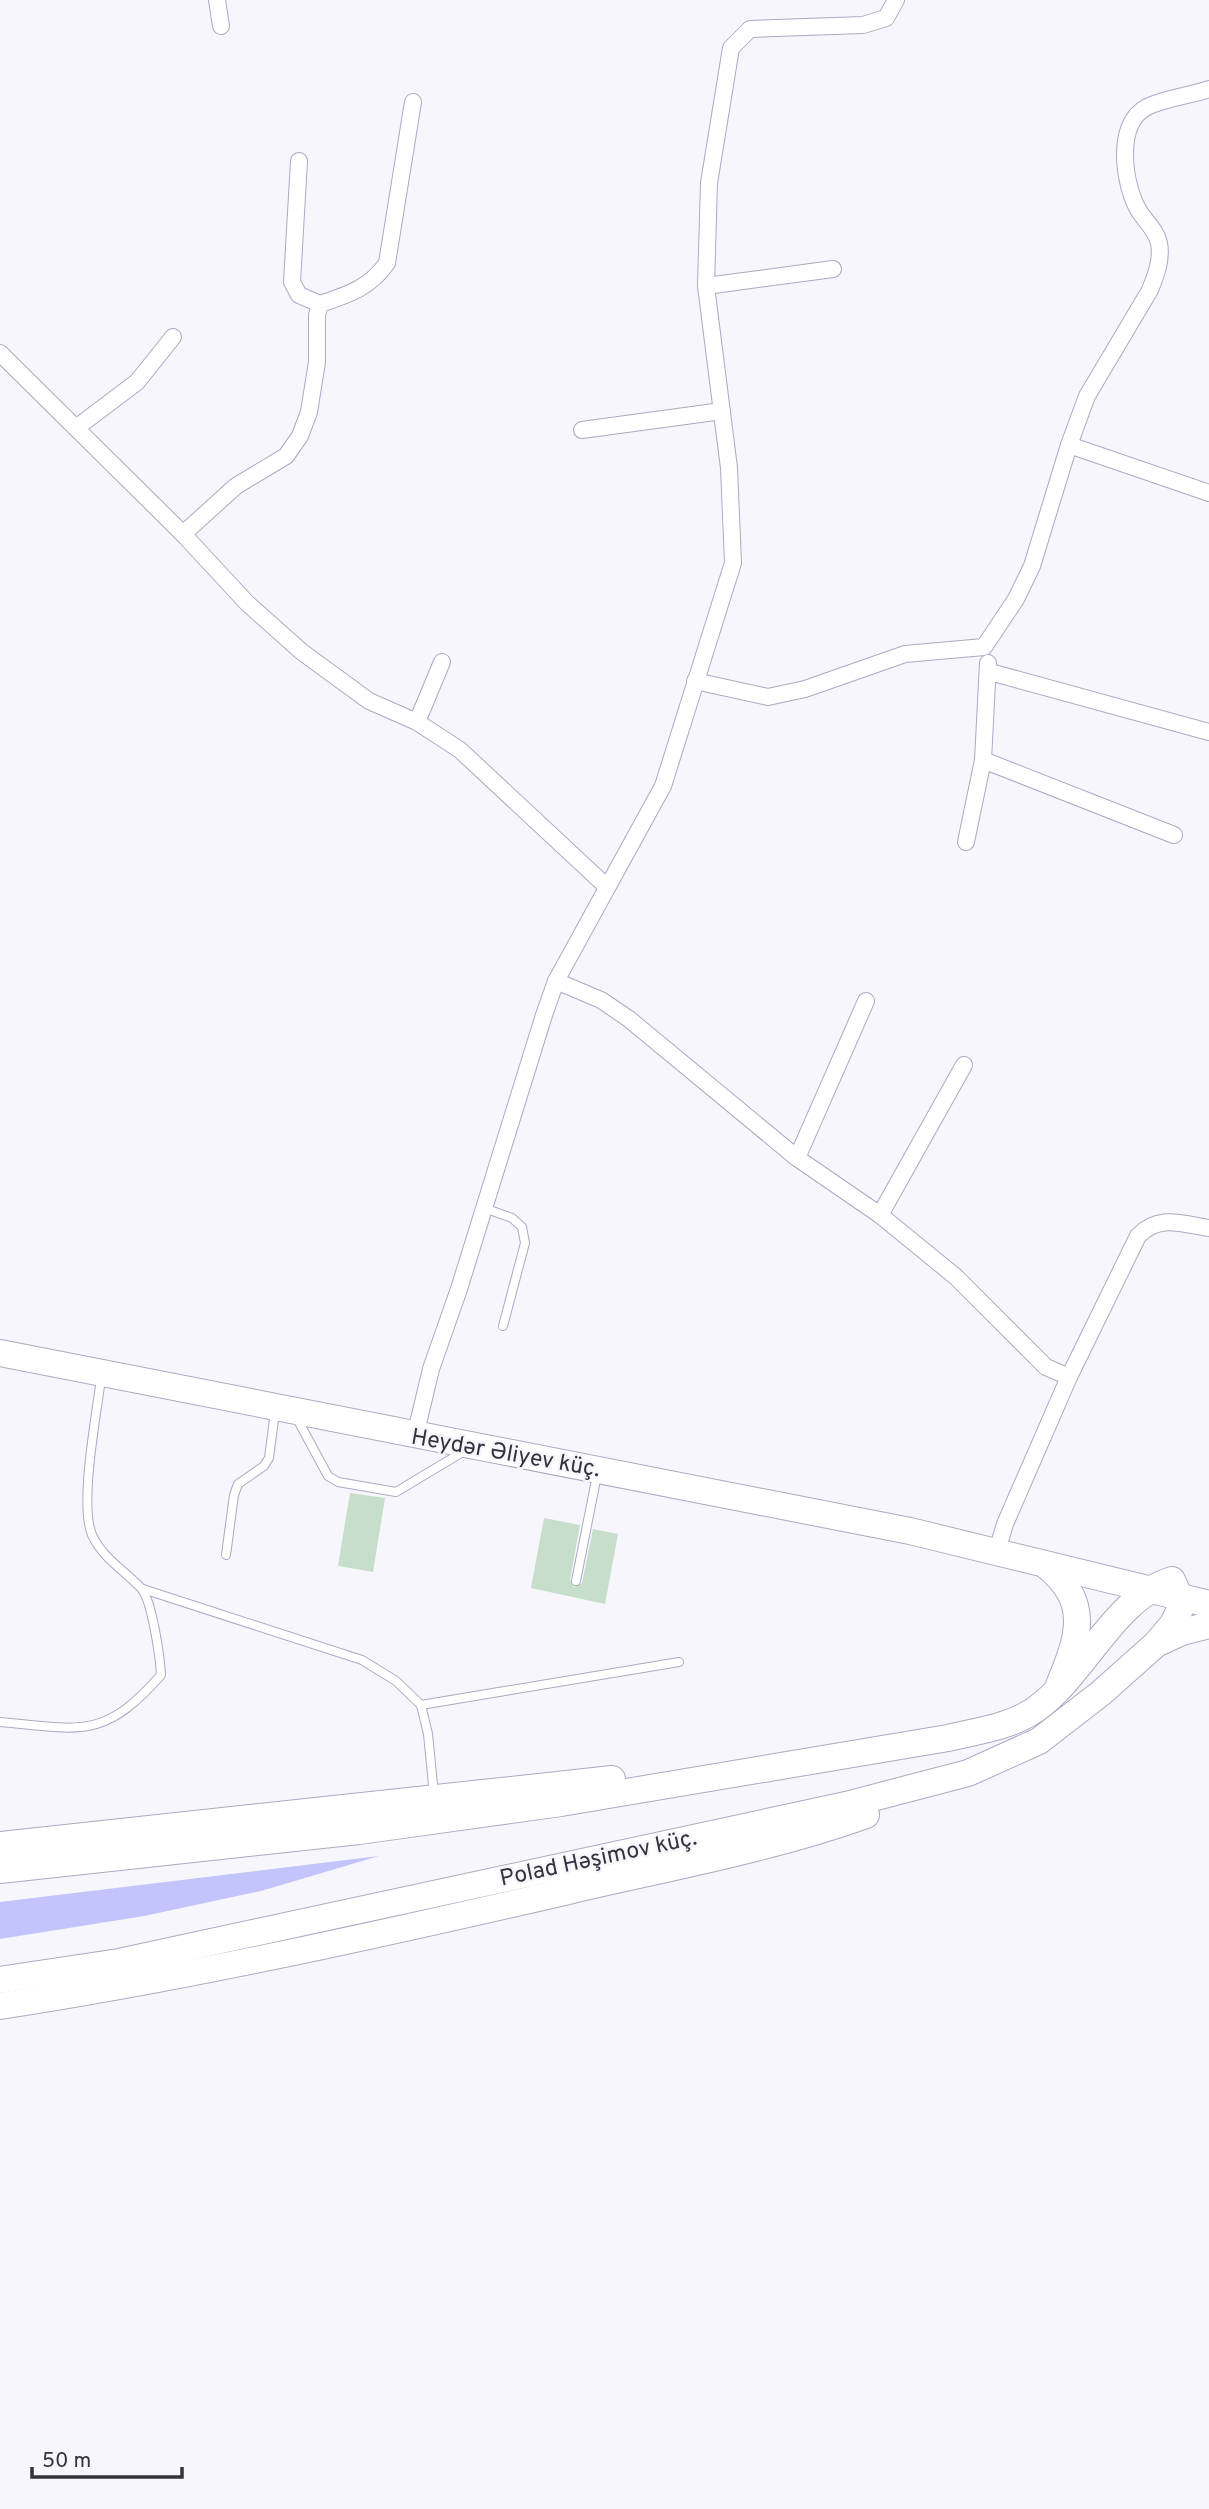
<svg xmlns="http://www.w3.org/2000/svg" width="1209" height="2509" viewBox="0 0 1209 2509" font-family="Overpass,sans-serif">
<style>
.green{fill:#c3c4fc}
.building{fill:#c6deca}
.lines{fill:none;stroke-linecap:round;stroke-linejoin:round}
.service-casing{stroke:#a9aac5;stroke-width:10}
.minor-casing{stroke:#a9aac5;stroke-width:18}
.primary-casing{stroke:#a9aac5;stroke-width:28}
.trunk-casing{stroke:#a9aac5;stroke-width:28}
.service{stroke:#fff;stroke-width:8}
.minor{stroke:#fff;stroke-width:16}
.primary{stroke:#fff;stroke-width:26}
.trunk{stroke:#fff;stroke-width:26}
.labels{text-anchor:middle;stroke-width:5;stroke-linejoin:round;paint-order:stroke}
.street-label{font-size:23px;fill:#33333e;stroke:#f6f6fc}
</style>
<rect width="100%" height="100%" fill="#f6f6fc"/>
<path class="green" d="M379 1856 261 1891 144 1916 0 1939V1902Z"/>
<g class="building">
<path d="M350 1493 385 1498 373 1572 338 1566Z"/>
<path d="M544 1518 580 1525 570 1580 574 1587 582 1583 593 1529 618 1534 605 1604 531 1588Z"/>
</g>
<g class="lines">
<g class="service-casing">
<g id="service">
<path d="M484 1208 512 1218 522 1227 525 1243 503 1326"/>
<path d="M295 1415 328 1476 338 1482 396 1492 466 1450"/>
<path d="M226 1555 234 1495 238 1484 264 1466 269 1458 275 1412"/>
<path d="M576 1581 597 1475"/>
<path d="M143 1589 362 1660 396 1681 421 1705 428 1734 434 1795"/>
<path d="M421 1705 679 1662"/>
<path d="M0 1722C80 1729 103 1741 161 1675 160 1657 152 1600 141 1588 125 1571 104 1559 93 1537 78 1508 97 1413 101 1378"/>
</g>
</g>
<g class="minor-casing">
<g id="minor">
<path d="M217 0 221 26"/>
<path d="M299 161 292 282 299 295 320 304"/>
<path d="M706 286 833 269"/>
<path d="M0 353 183 534 247 603 302 652 369 701 417 722 460 750 607 887"/>
<path d="M76 428 137 382 173 337"/>
<path d="M582 430 722 411"/>
<path d="M1069 445 1209 493"/>
<path d="M183 534 236 486 286 456 300 436 309 412 317 362V315L320 304C347 295 370 288 387 263L413 102"/>
<path d="M990 672 1209 732"/>
<path d="M695 681 768 697 805 689 905 654 984 647 1016 599 1032 566 1069 445 1087 396 1150 290C1156 275 1162 260 1159 243 1156 230 1146 222 1139 211 1124 186 1114 124 1147 107 1165 98 1189 96 1209 89"/>
<path d="M417 722 442 662"/>
<path d="M983 760 1174 835"/>
<path d="M966 842 983 760 988 663"/>
<path d="M556 981 601 1000 629 1019 797 1158 880 1215 956 1277 1046 1367 1069 1377"/>
<path d="M797 1158 866 1001"/>
<path d="M880 1215 964 1065"/>
<path d="M415 1436 431 1369 459 1289 544 1015 556 981 663 786 733 563 729 468 706 286 709 183 731 48 750 29 863 25 886 18 896 0"/>
<path d="M997 1551 1005 1524 1069 1377 1138 1236C1159 1214 1181 1224 1209 1228"/>
</g>
</g>
<g class="primary-casing">
<g id="primary">
<path d="M0 1353 910 1531 1209 1604"/>
<path d="M1044 1564C1092 1601 1079 1637 1059 1685"/>
</g>
</g>
<g class="trunk-casing">
<g id="trunk">
<path d="M1158 1643 1182 1632 1209 1625"/>
<path d="M0 1845 612 1779"/>
<path d="M0 1870 359 1831 561 1803 948 1738C977 1731 1011 1727 1036 1709 1085 1674 1114 1598 1172 1580L1179 1596 1180 1609 1173 1624 1156 1644 1101 1693 1039 1741 968 1773 846 1805 119 1962 0 1980"/>
<path d="M0 2006C189 1977 377 1935 564 1892 665 1868 768 1850 866 1815"/>
</g>
</g>
<use href="#service" class="service"/>
<use href="#minor" class="minor"/>
<use href="#primary" class="primary"/>
<use href="#trunk" class="trunk"/>
</g>
<g class="labels">
<g class="street-label">
<text transform="translate(506 1452) rotate(10)" y="8">Heydər Əliyev küç.</text>
<text transform="translate(598 1857) rotate(-12)" y="8">Polad Həşimov küç.</text>
</g>
</g>
<path d="M32 2467v10h150v-10" fill="none" stroke="#33333e" stroke-width="3.5"/>
<text x="42" y="2467" font-size="21" fill="#33333e" stroke="#f6f6fc" stroke-width="5" paint-order="stroke">50 m</text>
</svg>
